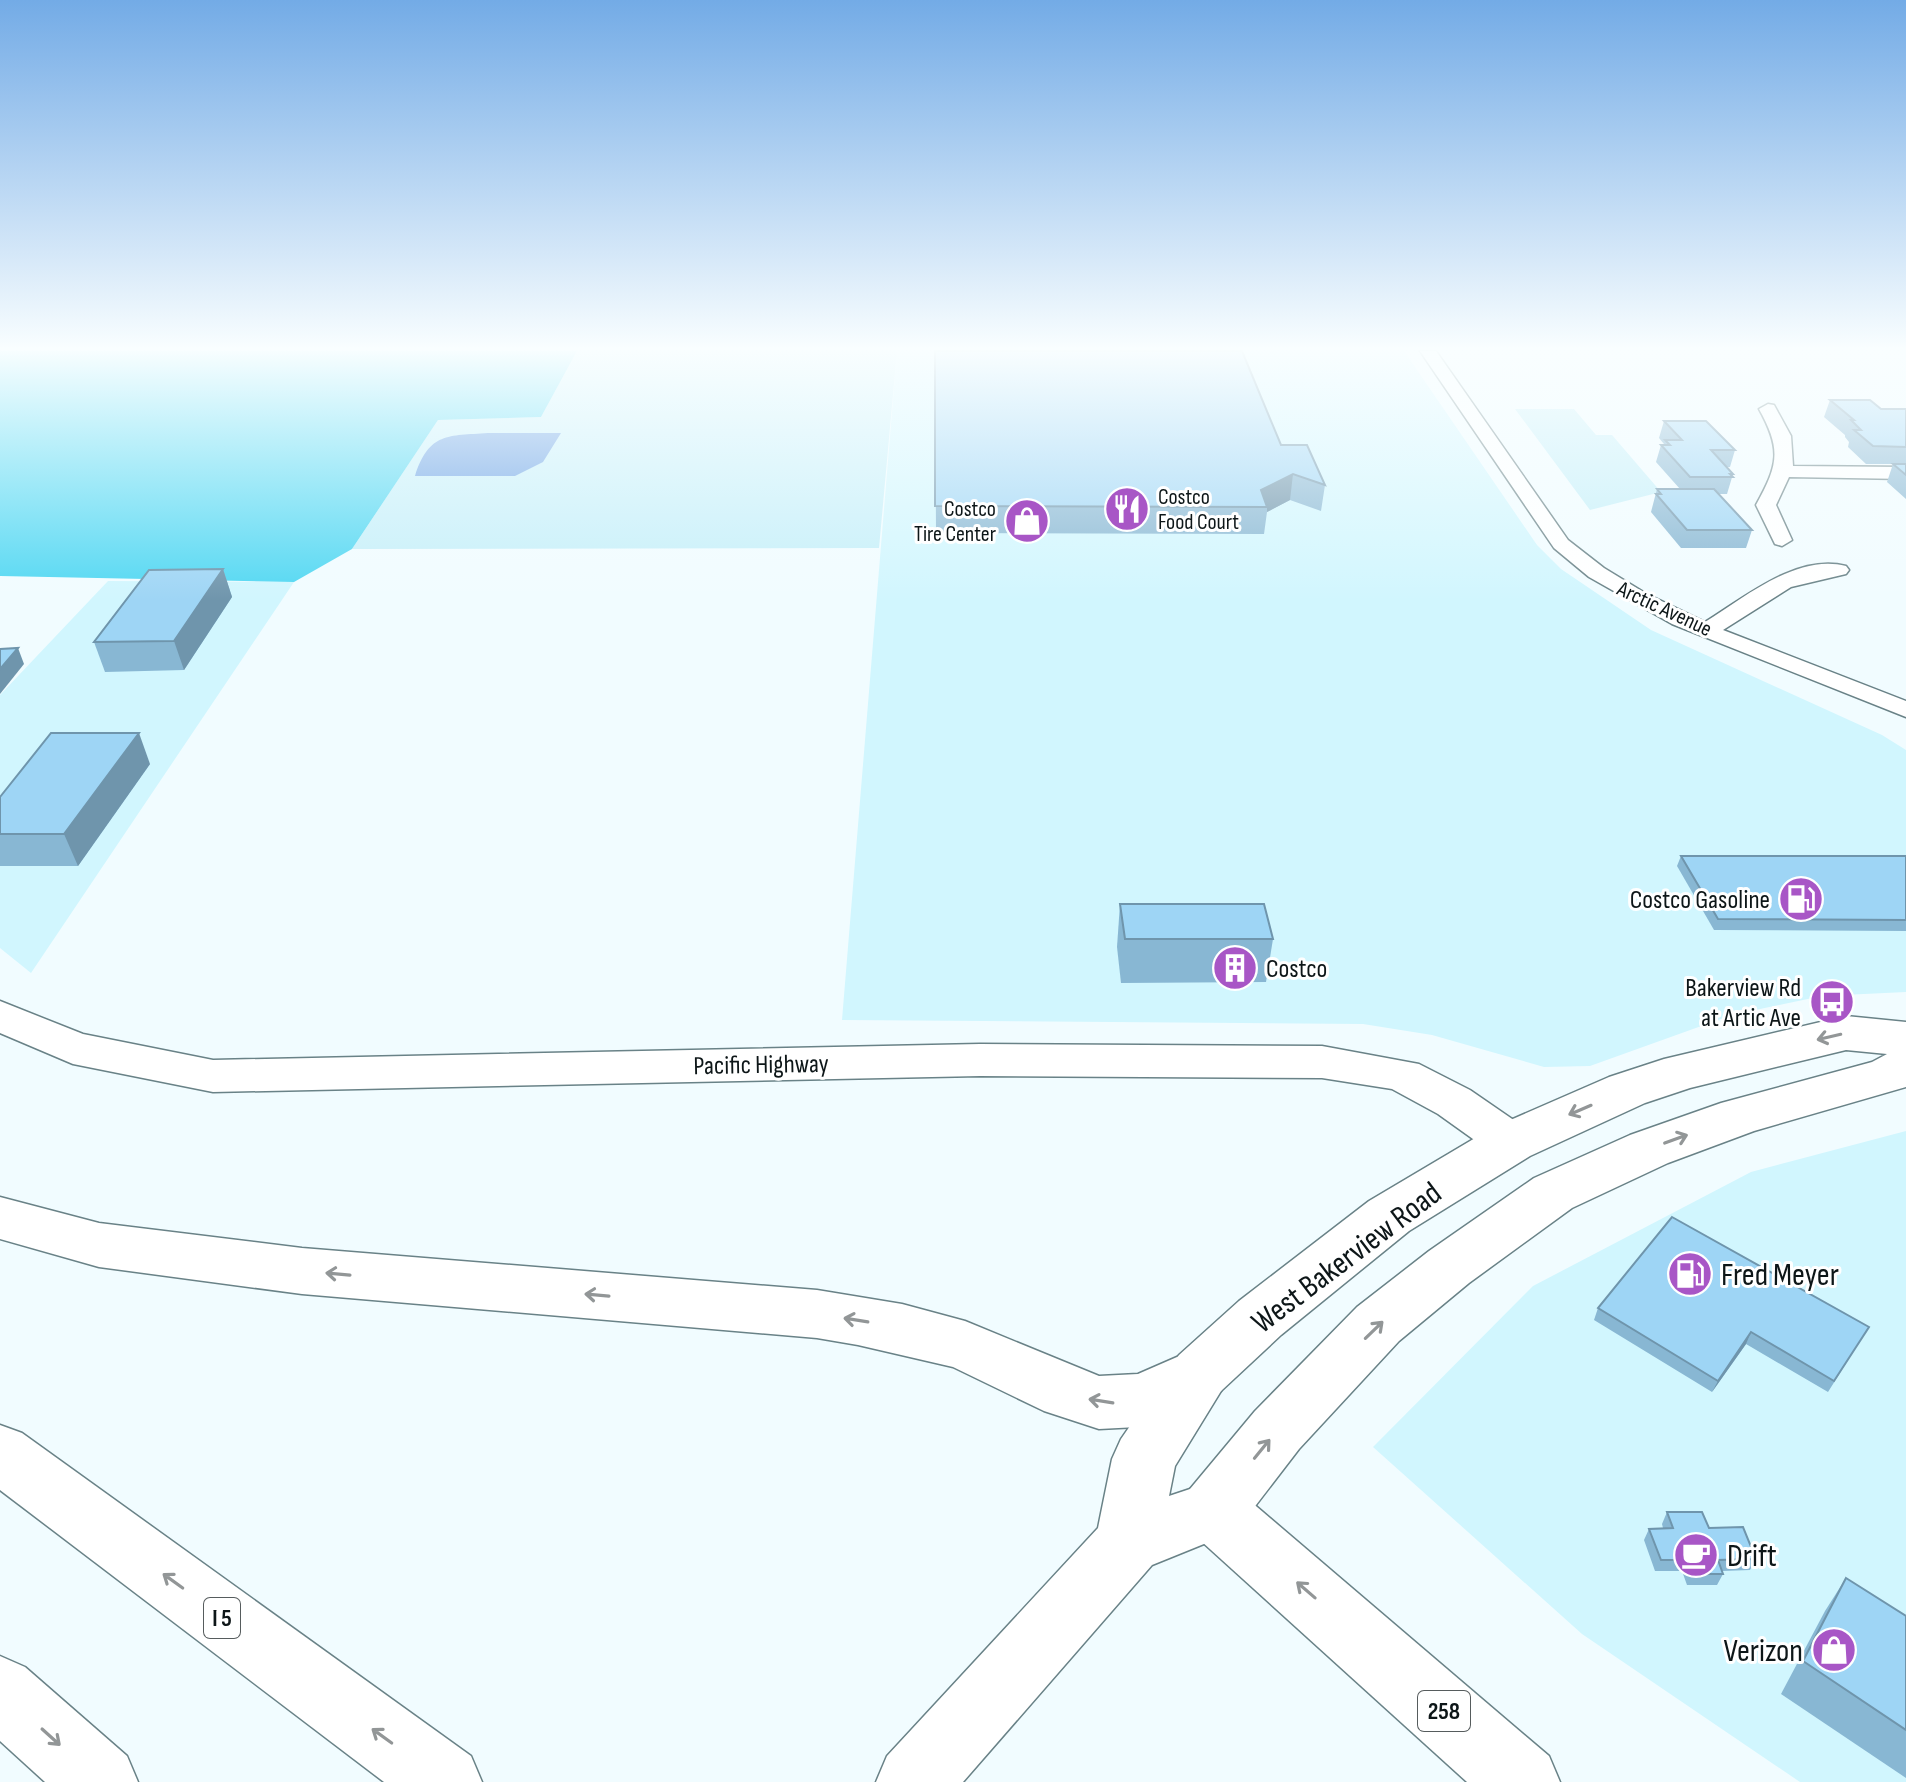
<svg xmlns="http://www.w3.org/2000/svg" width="1906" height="1782" viewBox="0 0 1906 1782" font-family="'Sofia Sans Condensed',sans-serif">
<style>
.built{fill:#d1f6fe}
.green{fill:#c5eff9}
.forest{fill:#51d7f2}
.water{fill:#659de3}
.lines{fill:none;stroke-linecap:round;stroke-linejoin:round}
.street-casing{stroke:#698287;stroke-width:3}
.secondary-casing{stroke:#698287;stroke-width:3}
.primary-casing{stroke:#698287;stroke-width:3}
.highway-casing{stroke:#698287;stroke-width:3}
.street{fill:#fff;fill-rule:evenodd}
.secondary{fill:#fff;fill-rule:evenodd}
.primary{fill:#fff;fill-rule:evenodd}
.highway{fill:#fff;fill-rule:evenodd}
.wall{fill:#88b7d3}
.shaded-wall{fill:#6f95ac}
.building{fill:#9ed5f5;stroke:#6f95ac;stroke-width:2}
.oneway{stroke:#929697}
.labels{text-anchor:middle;stroke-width:6;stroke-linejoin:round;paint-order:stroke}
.far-poi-label{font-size:22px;fill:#0d1618;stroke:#fff;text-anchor:start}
.far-street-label{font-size:22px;fill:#0d1618;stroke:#fff}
.shield{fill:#fff;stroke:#565c5d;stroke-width:2}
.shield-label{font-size:24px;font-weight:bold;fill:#0d1618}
.poi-label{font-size:26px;fill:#0d1618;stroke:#fff;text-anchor:end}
.street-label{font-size:26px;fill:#0d1618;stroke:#fff}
.near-street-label{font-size:32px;fill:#0d1618;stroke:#fff}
.near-poi-label{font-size:32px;fill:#0d1618;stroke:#fff;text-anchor:start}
</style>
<rect width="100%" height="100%" fill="#f1fcff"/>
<g class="built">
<path d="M897 351H1404L1537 545 1561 569 1651 630 1882 735 1906 750V992L1822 996 1732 1015 1590 1066 1544 1067 1432 1035 1363 1024 842 1020Z"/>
<path d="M108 581 294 582 31 973 0 948V695Z"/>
<path d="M1906 1131V1782H1800L1582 1634 1373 1447 1533 1286 1751 1172Z"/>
</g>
<g class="green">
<path d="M577 351H897L879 548 352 549 438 420 541 417Z"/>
<path d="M1515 409H1574L1596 435H1612L1661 492 1590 510Z"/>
</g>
<path class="forest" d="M0 351H577L541 417 438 420 352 549 294 582 0 576Z"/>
<path class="water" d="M488 433H561L543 462 515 476H415C429 432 448 436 488 433Z"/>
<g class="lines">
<g class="street-casing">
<g id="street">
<path d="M1420 351H1436L1568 540 1604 568 1645 593 1705 622C1744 598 1797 553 1846 566L1849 570 1846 574 1791 587 1723 630 1906 701V717L1672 624 1589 577 1554 548Z"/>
<path d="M1768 404 1774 405 1791 436 1793 466 1906 467V479L1789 477 1776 505 1792 540 1782 546 1775 544 1756 505C1778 465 1782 450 1759 409Z"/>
</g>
</g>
<g class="secondary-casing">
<path id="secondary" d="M0 1001 83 1034 213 1060 980 1044 1322 1046 1419 1064 1470 1090 1528 1130 1535 1142 1528 1154 1511 1160 1494 1154 1438 1114 1392 1089 1322 1078 980 1076 213 1092 73 1064 0 1033Z"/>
</g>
<g class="primary-casing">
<path id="primary" d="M1846 1016 1906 1022V1087L1754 1131 1668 1163 1572 1208 1469 1283 1399 1341 1299 1449 1236 1531 1152 1565 963 1782H876L887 1756 1098 1528 1112 1459 1121 1439 1179 1355 1239 1301 1369 1201 1492 1128 1609 1077 1664 1059ZM1846 1050 1887 1054 1872 1062 1721 1103 1630 1135 1534 1178 1429 1251 1357 1307 1255 1411 1190 1489 1169 1496 1175 1466 1221 1391 1281 1335 1409 1231 1530 1156 1645 1103 1690 1088Z"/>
</g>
<g class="highway-casing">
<g id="highway">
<path d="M0 1197 99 1223 302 1248 817 1290 902 1304 965 1321 1099 1376 1138 1374 1200 1347 1221 1355 1230 1373 1221 1391 1181 1412 1138 1427 1099 1429 1044 1411 953 1367 858 1345 817 1338 302 1294 99 1267 0 1239Z"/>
<path d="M0 1425 22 1433 471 1756 482 1782H384L0 1490Z"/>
<path d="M1213 1480 1236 1489 1549 1756 1560 1782H1467L1190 1531 1180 1510 1190 1489Z"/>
<path d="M0 1656 25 1667 127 1756 138 1782H45L0 1741Z"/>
</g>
</g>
<use href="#street" class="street"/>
<use href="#secondary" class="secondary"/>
<use href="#primary" class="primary"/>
<use href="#highway" class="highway"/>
</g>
<g class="wall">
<path d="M935 351 1281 445 1325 485 1321 511 1290 500 1267 512 1264 534 936 533Z"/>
<path d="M1830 400 1881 409H1906V499L1887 482 1893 464H1866L1848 447 1849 442 1845 437V435L1824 417Z"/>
<path d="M1664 421 1735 450 1730 467H1727L1733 474 1727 494H1719L1752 530 1746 548H1681L1651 512 1657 489H1680L1656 462 1661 445H1664V444L1659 438Z"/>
<path d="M223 569 232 597 184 670 105 672 94 642Z"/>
<path d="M150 764 78 866H0V797Z"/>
<path d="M1681 856H1906V931L1714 930 1677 866Z"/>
<path d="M1120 904 1273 939 1266 982 1121 983 1117 947Z"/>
<path d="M1598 1308 1862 1338 1828 1392 1746 1344 1712 1392 1594 1320Z"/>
<path d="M1667 1512 1709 1528 1756 1559 1750 1570 1722 1571 1723 1574 1717 1585H1687L1682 1571H1655L1644 1540 1649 1529 1663 1528 1662 1524Z"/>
<path d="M1846 1578 1906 1616V1778L1781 1694 1825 1611Z"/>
</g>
<g class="shaded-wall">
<path d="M1293 474 1290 500 1267 512V507L1261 490Z"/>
<path d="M223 569 232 597 184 670 174 641Z"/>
<path d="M18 648 24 664 0 694V669Z"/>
<path d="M139 733 150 764 78 866 64 834Z"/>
<path d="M1751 1332 1746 1344 1712 1392 1718 1381Z"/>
</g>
<g class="building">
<path d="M935 351H1242L1281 445H1307L1325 485 1293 474 1261 490 1267 507 935 506Z"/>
<path d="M1830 400H1870L1881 409H1906V447L1873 446 1854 430H1861L1851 420H1854Z"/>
<path d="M1664 421H1706L1735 450H1711L1733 474H1730L1733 477H1690L1661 445H1670L1665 440H1682Z"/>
<path d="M1893 464H1906V475Z"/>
<path d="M1657 489H1714L1752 530H1687L1656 494H1661Z"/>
<path d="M223 569 174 641 94 642 149 570Z"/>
<path d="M18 648 0 669V649Z"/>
<path d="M51 733H139L64 834H0V797Z"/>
<path d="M1681 856H1906V920L1718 919Z"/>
<path d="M1120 904H1264L1273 939H1125Z"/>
<path d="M1672 1217 1869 1327 1834 1381 1751 1332 1718 1381 1598 1308Z"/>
<path d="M1667 1512H1702L1709 1528 1743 1527 1756 1559 1718 1560 1723 1574H1693L1688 1560H1661L1649 1529 1673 1528Z"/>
<path d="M1846 1578 1906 1616V1730L1803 1661Z"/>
</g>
<defs><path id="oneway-shaft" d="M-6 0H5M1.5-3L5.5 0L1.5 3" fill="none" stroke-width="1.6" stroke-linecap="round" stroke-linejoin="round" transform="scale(2)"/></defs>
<g class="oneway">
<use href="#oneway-shaft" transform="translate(1829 1037) rotate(167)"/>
<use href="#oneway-shaft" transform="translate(1580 1110) rotate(157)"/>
<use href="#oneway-shaft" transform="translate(1676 1139) rotate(-20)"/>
<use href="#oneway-shaft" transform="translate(338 1274) rotate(-175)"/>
<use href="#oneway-shaft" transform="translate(597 1295) rotate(-175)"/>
<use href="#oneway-shaft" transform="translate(856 1320) rotate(-171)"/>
<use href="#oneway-shaft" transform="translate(1374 1330) rotate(-44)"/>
<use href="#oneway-shaft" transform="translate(1101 1401) rotate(-171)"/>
<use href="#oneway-shaft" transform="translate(1262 1449) rotate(-51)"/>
<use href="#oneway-shaft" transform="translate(173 1581) rotate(-144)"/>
<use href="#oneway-shaft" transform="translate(1306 1590) rotate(-139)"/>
<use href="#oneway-shaft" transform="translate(382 1736) rotate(-144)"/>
<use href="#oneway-shaft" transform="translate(51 1737) rotate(42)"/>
</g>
<linearGradient id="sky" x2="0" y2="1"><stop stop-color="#73abe6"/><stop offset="0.58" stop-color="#f9feff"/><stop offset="1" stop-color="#f9feff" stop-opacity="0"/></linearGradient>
<rect width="1906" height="601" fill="url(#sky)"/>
<defs>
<g id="restaurant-disc" transform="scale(2.3)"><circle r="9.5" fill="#a856c6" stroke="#fff"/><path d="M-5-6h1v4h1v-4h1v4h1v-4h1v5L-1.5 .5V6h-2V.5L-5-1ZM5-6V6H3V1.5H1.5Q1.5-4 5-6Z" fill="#fff"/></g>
<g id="shop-disc" transform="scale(2.3)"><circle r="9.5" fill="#a856c6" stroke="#fff"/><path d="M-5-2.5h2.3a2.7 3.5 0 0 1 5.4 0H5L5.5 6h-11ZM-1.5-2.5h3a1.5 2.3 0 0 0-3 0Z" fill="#fff"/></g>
<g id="fuel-disc" transform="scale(2.3)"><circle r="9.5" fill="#a856c6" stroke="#fff"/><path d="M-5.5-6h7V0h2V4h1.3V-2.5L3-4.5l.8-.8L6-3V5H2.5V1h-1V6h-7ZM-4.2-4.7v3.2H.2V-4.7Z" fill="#fff"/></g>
<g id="building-disc" transform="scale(2.3)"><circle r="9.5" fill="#a856c6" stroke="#fff"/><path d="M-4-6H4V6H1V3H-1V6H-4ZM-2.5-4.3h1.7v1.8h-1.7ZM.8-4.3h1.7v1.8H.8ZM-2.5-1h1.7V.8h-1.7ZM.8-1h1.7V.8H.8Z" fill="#fff"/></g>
<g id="bus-disc" transform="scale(2.3)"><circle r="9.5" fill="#a856c6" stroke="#fff"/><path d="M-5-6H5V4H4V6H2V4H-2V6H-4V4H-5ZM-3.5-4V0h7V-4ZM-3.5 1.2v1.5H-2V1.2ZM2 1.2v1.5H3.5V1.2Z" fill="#fff"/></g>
<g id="cafe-disc" transform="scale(2.3)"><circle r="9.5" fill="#a856c6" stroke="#fff"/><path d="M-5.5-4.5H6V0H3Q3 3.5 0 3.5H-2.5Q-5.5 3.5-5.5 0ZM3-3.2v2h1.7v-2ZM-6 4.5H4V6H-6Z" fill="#fff"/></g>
</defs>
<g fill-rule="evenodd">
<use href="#restaurant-disc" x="1127" y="509"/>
<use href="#shop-disc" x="1027" y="521"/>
<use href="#fuel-disc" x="1801" y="899"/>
<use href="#building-disc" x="1235" y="968"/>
<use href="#bus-disc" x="1832" y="1002"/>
<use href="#fuel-disc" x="1690" y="1274"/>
<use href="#cafe-disc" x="1696" y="1555"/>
<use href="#shop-disc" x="1834" y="1650"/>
</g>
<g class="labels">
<g class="far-poi-label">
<text x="1158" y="504">Costco<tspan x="1158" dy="25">Food Court</tspan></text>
<text x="996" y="516" text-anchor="end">Costco<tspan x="996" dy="25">Tire Center</tspan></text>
</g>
<g class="far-street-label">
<text transform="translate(1665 608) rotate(25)" y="8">Arctic Avenue</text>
</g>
<g class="shield">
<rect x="204" y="1598" width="36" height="40" rx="6"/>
<rect x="1418" y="1691" width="52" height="40" rx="6"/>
</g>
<g class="shield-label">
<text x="222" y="1626">I 5</text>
<text x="1444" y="1719">258</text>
</g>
<g class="poi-label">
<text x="1770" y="908">Costco Gasoline</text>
<text x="1266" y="977" text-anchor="start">Costco</text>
<text x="1801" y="996">Bakerview Rd<tspan x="1801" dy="30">at Artic Ave</tspan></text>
</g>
<g class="street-label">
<text transform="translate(761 1064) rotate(-1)" y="9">Pacific Highway</text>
</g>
<g class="near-street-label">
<text transform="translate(1346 1257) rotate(-37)" y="11">West Bakerview Road</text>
</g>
<g class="near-poi-label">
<text x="1721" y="1285">Fred Meyer</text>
<text x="1727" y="1566">Drift</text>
<text x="1803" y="1661" text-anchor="end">Verizon</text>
</g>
</g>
</svg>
